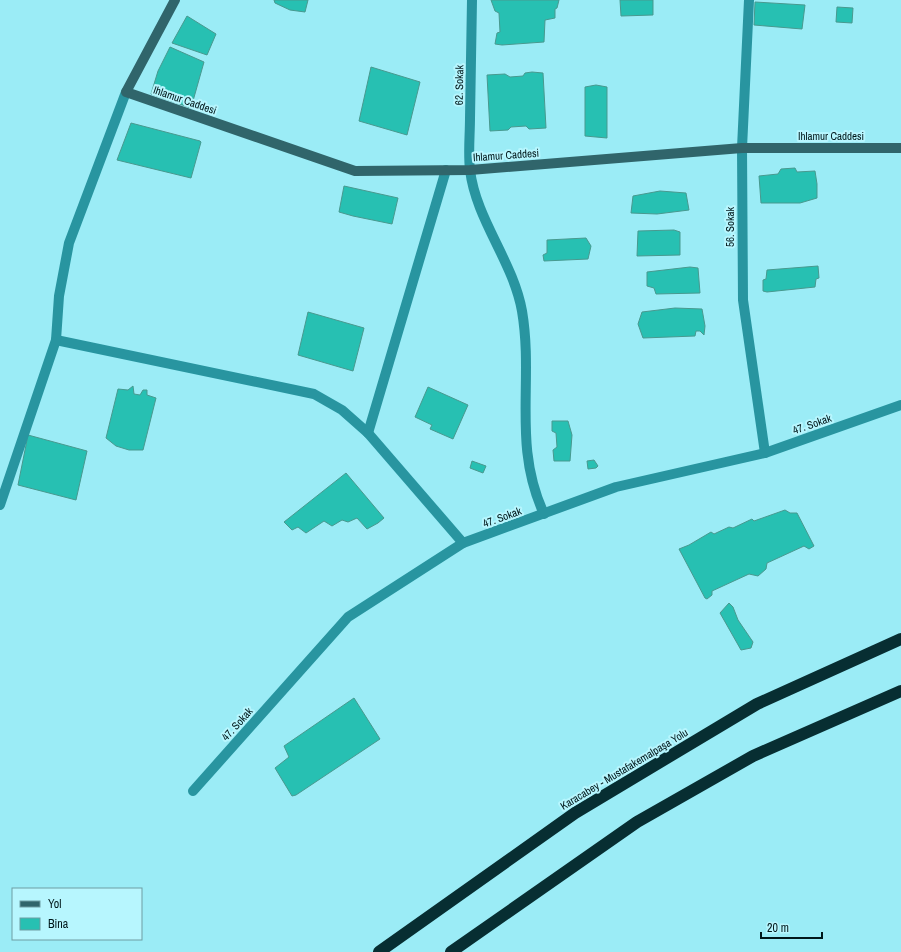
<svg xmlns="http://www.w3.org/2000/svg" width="901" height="952" viewBox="0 0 901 952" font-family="'Archivo Narrow',sans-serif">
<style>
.building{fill:#27c0b2;stroke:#48998f}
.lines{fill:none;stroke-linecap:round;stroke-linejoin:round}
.street{stroke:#2895a0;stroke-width:10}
.secondary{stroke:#30656b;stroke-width:10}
.highway{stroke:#072e32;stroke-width:12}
.labels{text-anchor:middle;stroke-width:4;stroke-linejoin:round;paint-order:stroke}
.street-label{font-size:11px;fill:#00171a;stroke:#b7f6fe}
</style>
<rect width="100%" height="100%" fill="#9becf6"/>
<g class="building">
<path d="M274 0H308L305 12 290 10 275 3Z"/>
<path d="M491 0H559L557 8 555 9V18L545 20 544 42 502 45 495 44 497 33 500 32 499 13 495 11Z"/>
<path d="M620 0H653V15L621 16Z"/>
<path d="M755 2 805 5 802 29 754 25Z"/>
<path d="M837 7 853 8 852 23 836 22Z"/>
<path d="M187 16 216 34 207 55 172 43Z"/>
<path d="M170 47 204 62 191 108 151 94 158 71Z"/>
<path d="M371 67 420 82 407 135 359 121Z"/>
<path d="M532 72 543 73 546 128 529 129 526 126 511 127 508 130 490 131 487 75 505 74 510 77 523 76 525 73Z"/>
<path d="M596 85 607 87V138L585 136V87Z"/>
<path d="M131 123 200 141 201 142 191 178 117 160Z"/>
<path d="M795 168 797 172 815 171 817 184V198L800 203H761L759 176 778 174 781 169Z"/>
<path d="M344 186 398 198 392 224 353 216 339 212Z"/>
<path d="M660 191 686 193 689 210 657 214 631 213 633 196Z"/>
<path d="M674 230 680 232V255L637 256 638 231Z"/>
<path d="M586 238 591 246 588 259 544 261 543 255 547 253V240Z"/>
<path d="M818 266 819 278 816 279 815 287 767 292 763 291V280L766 279 767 270Z"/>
<path d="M690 267 698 268 700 293 656 294 654 288 647 286V272Z"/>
<path d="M675 308 702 309 705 326 704 335 700 331H696L695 336 643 338 638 324 642 312Z"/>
<path d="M308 312 364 328 353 371 298 355Z"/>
<path d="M133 386 134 394 140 395 143 390H147V395L156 398 143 450H129L116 446 106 438 118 389 128 390Z"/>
<path d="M428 387 468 405 453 439 430 429 432 425 415 417Z"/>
<path d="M552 421H568L572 435 570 461H554L553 450 557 447 556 433 552 431Z"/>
<path d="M28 435 87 451 76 500 18 485Z"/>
<path d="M594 460 598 466 596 468 588 469 587 461Z"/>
<path d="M472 461 486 466 483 473 470 468Z"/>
<path d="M346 473 384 518 378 523 367 529 357 518 348 522 342 520 332 526 324 521 306 533 298 527 292 530 284 522Z"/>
<path d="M785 510 790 513H797L814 546 809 549 804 546 767 563 766 569 758 576 749 574 712 591V595L707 599 705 598 679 549 689 545 711 532 714 534 729 527 733 528 752 519 754 521Z"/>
<path d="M729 603 733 607 738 620 753 642 751 648 741 650 720 613Z"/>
<path d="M354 698 380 739 296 795 292 796 275 768 289 757 284 746Z"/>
</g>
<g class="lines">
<g class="street">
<path d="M472 0C471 39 471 79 470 118 470 135 468 153 470 170 476 220 513 261 522 311 534 382 512 445 544 514"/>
<path d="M749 0 742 148 743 300 765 453"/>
<path d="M56 340 314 394 342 410 368 433 463 543"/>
<path d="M368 433 446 170"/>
<path d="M0 505 56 340 59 296 69 243 126 92"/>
<path d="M193 791 348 617 463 543 616 487 765 453 901 405"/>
</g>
<path class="secondary" d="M175 0 126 92 355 171 470 170 742 148H901"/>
<g class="highway">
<path d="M379 952 575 813 757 704 901 639"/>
<path d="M451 952 637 822 753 756 901 691"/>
</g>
</g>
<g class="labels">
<g class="street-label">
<text transform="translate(459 85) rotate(-89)" y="4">62. Sokak</text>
<text transform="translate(185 100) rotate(19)" y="4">Ihlamur Caddesi</text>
<text x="831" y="140">Ihlamur Caddesi</text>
<text transform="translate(506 155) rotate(-4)" y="4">Ihlamur Caddesi</text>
<text transform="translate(730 227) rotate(-90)" y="4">56. Sokak</text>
<text transform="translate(812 424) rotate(-19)" y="4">47. Sokak</text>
<text transform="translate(502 517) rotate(-20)" y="4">47. Sokak</text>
<text transform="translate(237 724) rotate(-48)" y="4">47. Sokak</text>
<text transform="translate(624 769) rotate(-31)" y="4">Karacabey - Mustafakemalpaşa Yolu</text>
</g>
</g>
<rect x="12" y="888" width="130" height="52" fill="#b7f6fe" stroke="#6e9da3"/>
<rect x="20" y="901" width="20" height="6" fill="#30656b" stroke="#6e9da3"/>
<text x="48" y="908" font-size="12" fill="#00171a">Yol</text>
<rect x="20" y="918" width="20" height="12" fill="#27c0b2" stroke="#6e9da3"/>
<text x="48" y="928" font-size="12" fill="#00171a">Bina</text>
<path d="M761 932v6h61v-6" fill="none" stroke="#00171a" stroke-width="2"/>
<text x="767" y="932" font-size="12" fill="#00171a" stroke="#b7f6fe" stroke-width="3" paint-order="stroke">20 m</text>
</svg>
